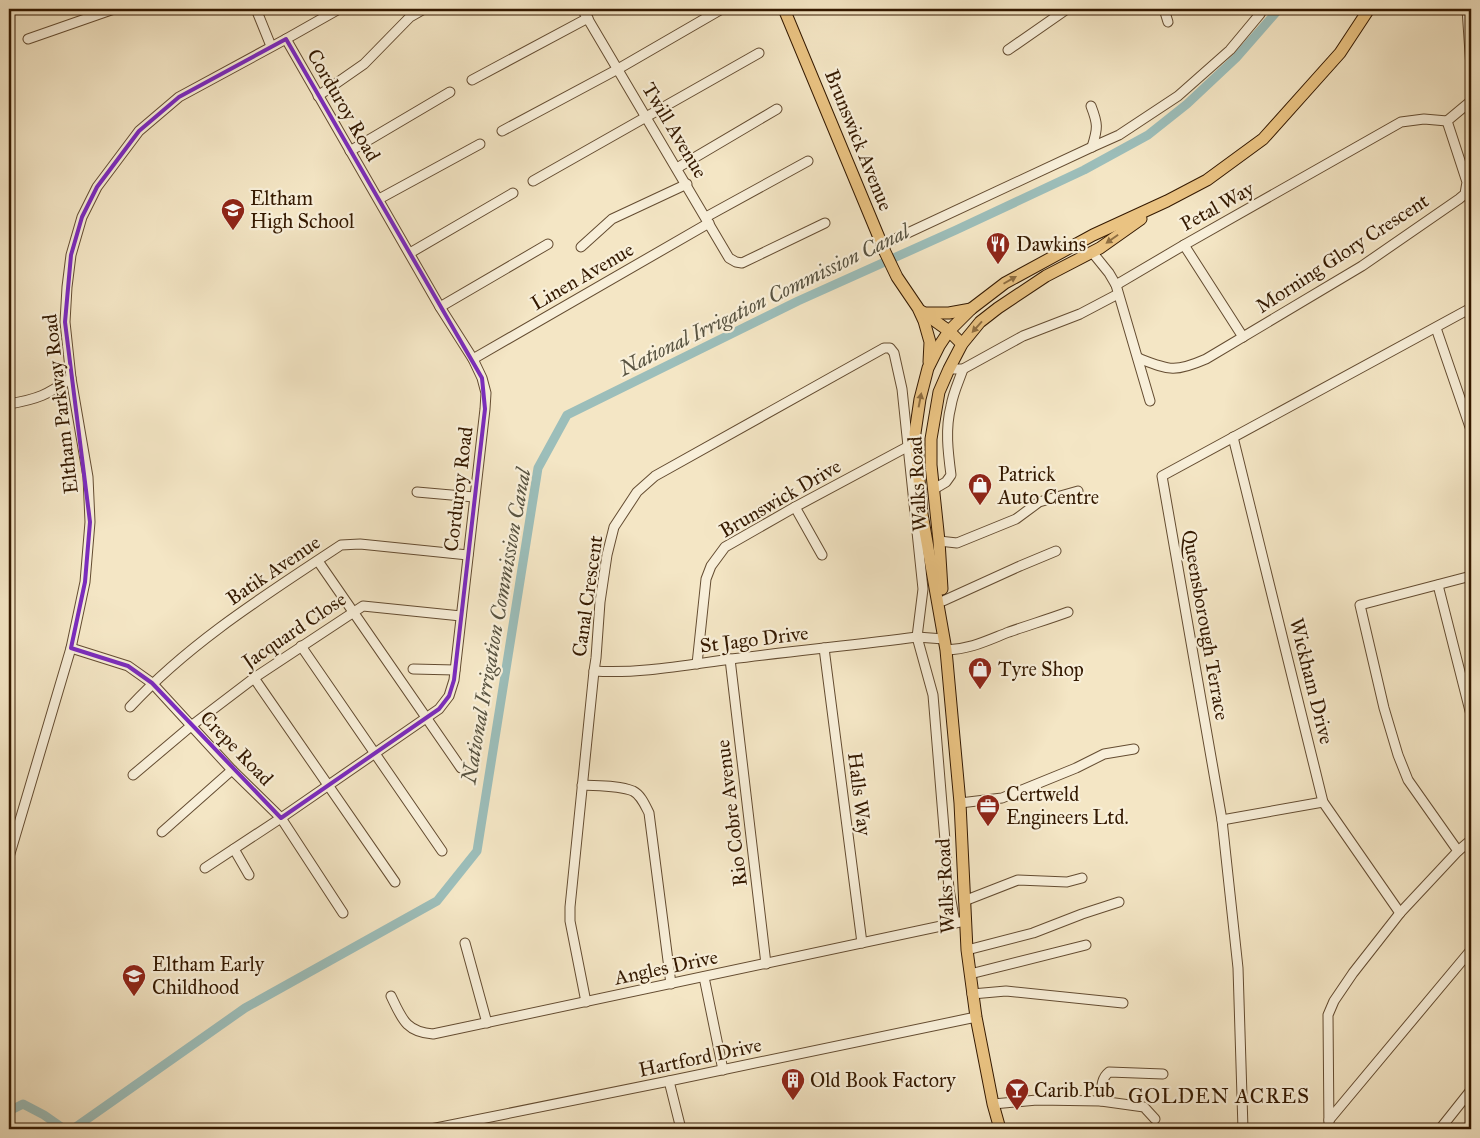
<svg xmlns="http://www.w3.org/2000/svg" width="1480" height="1138" viewBox="0 0 1480 1138" font-family="'IM FELL Great Primer',serif">
<style>
.lines{fill:none;stroke-linecap:round;stroke-linejoin:round}
.canal{stroke:#9cbeba;stroke-width:9}
.minor-casing{stroke:#644c31;stroke-width:11}
.major-casing{stroke:#341900;stroke-width:13}
.minor{stroke:#f8efd9;stroke-width:9}
.major{stroke:#eac382;stroke-width:11}
.oneway{fill:#8f6e41}
.marked{fill:none;stroke:#7b2cbf;stroke-width:4;stroke-linejoin:round}
.labels{text-anchor:middle;stroke-width:4.5;stroke-linejoin:round;paint-order:stroke}
.street-label{font-size:20px;fill:#341900;stroke:#f8efd9}
.poi-label{font-size:20px;fill:#341900;stroke:#f8efd9;text-anchor:start}
.water-label{font-size:21px;font-style:italic;fill:#585341;stroke:#f8efd9}
.neighbourhood-label{font-size:21px;letter-spacing:1px;fill:#341900;stroke:#f8efd9}
</style>
<rect width="100%" height="100%" fill="#f4e6c5"/>
<filter id="stains"><feTurbulence type="fractalNoise" baseFrequency=".004" numOctaves="4"/><feColorMatrix values="0 0 0 0 .2 0 0 0 0 .09 0 0 0 0 .02 0 0 0 .5 -.17"/></filter>
<radialGradient id="worn" r=".72"><stop offset=".6" stop-color="#630" stop-opacity="0"/><stop offset="1" stop-color="#630" stop-opacity=".3"/></radialGradient>
<g class="lines">
<g class="canal">
<path d="M9 1111 23 1104 44 1115 64 1129"/>
<path d="M73 1129 245 1008 437 901 477 851 538 468 567 415 798 301 956 230 1084 170 1148 135 1187 104 1236 58 1279 9"/>
</g>
<g class="minor-casing">
<g id="minor">
<path d="M256 9 271 46"/>
<path d="M582 9 729 258 736 262 742 263 825 223"/>
<path d="M1164 9 1168 22"/>
<path d="M1467 9 1471 68"/>
<path d="M28 39 114 9"/>
<path d="M1008 50 1067 9"/>
<path d="M472 80 588 18"/>
<path d="M318 96 364 64 410 17 424 9"/>
<path d="M1091 106C1098 124 1098 128 1092 147"/>
<path d="M502 131 618 69 720 10"/>
<path d="M350 151 450 92"/>
<path d="M677 168 777 109"/>
<path d="M533 181 759 53"/>
<path d="M379 199 480 144"/>
<path d="M706 217 808 161"/>
<path d="M882 245 1092 147 1119 135 1178 96 1230 50 1260 14 1263 9"/>
<path d="M1184 245 1243 337"/>
<path d="M581 247 612 219 687 184"/>
<path d="M1092 252 1109 273 1116 285 1150 401"/>
<path d="M410 253 513 193"/>
<path d="M1116 285 1184 245 1401 122 1424 119 1447 121"/>
<path d="M440 307 548 244"/>
<path d="M1436 328 1471 430"/>
<path d="M1138 358C1169 370 1174 373 1206 359L1362 266 1459 199 1465 194 1467 182 1447 121 1471 101"/>
<path d="M473 359 709 223"/>
<path d="M949 369H963L1023 336 1080 314 1118 294"/>
<path d="M9 404C38 399 47 395 71 378"/>
<path d="M1233 437 1323 802 1400 913"/>
<path d="M934 489 946 482 951 475C948 452 945 429 951 406 953 393 959 381 963 369"/>
<path d="M417 492 474 497"/>
<path d="M795 507 822 555"/>
<path d="M939 541 957 543 1016 519 1039 502 1078 491"/>
<path d="M318 561 461 768"/>
<path d="M1438 585 1471 715"/>
<path d="M943 601 1020 566 1056 551"/>
<path d="M301 646 442 851"/>
<path d="M71 648 128 666 152 683 232 770 281 818 343 913"/>
<path d="M824 648 862 943"/>
<path d="M946 650C971 649 986 641 1009 632 1029 625 1049 619 1068 612"/>
<path d="M730 659 766 964"/>
<path d="M697 664 706 579 711 566 725 547 795 507 907 447"/>
<path d="M413 669 455 670"/>
<path d="M594 671C639 674 686 665 731 659 793 651 855 645 917 637L944 639"/>
<path d="M254 678 395 882"/>
<path d="M130 707C190 642 267 594 341 545L360 544 468 555"/>
<path d="M133 775 191 726 254 678 363 606 461 616"/>
<path d="M582 785C598 786 618 785 633 791 641 795 645 805 649 813L671 984"/>
<path d="M960 803 1002 798 1076 768 1104 754 1134 749"/>
<path d="M1222 820 1323 802"/>
<path d="M162 832 232 770"/>
<path d="M234 849 249 875"/>
<path d="M1458 851 1408 780 1398 755 1384 708 1360 605 1471 576"/>
<path d="M9 857 71 648 85 582 90 522 88 477 71 378 65 322 67 287 71 255 82 217 97 187 139 131 179 97 286 39 339 9"/>
<path d="M205 868 281 818 439 709 449 696 454 680 485 409 486 393 482 378 473 359 440 307 286 39"/>
<path d="M964 901 1018 880 1067 882 1082 878"/>
<path d="M465 943 487 1023"/>
<path d="M967 950 1033 933 1082 914 1119 902"/>
<path d="M970 974 1086 945"/>
<path d="M704 977 723 1070"/>
<path d="M972 994 1006 991 1123 1003"/>
<path d="M391 996C402 1019 406 1032 433 1034L960 922"/>
<path d="M586 1002 570 921V907L594 671 596 658 600 602 607 555 614 527 637 492 655 476 884 348H890L894 353 902 389 923 589 917 637 933 695 949 889 955 923"/>
<path d="M669 1081 681 1129"/>
<path d="M1101 1101C1102 1090 1100 1079 1109 1072L1163 1074"/>
<path d="M993 1104 1037 1100 1101 1101 1144 1107 1155 1119"/>
<path d="M1329 1120 1471 950"/>
<path d="M431 1129 669 1081 976 1017"/>
<path d="M1243 1129 1238 968 1222 820 1162 476 1471 308"/>
<path d="M1329 1129 1328 1015 1334 1001 1353 973 1400 913 1458 851 1471 840"/>
<path d="M1440 1129 1471 1090"/>
</g>
</g>
<g class="major-casing">
<g id="major">
<path d="M784 9 885 252 897 277 918 308 924 321 930 342 929 362"/>
<path d="M921 311 949 331 962 344"/>
<path d="M924 313H949L971 309"/>
<path d="M942 589 939 541 931 465V439L939 392 949 369 962 344 980 322 998 308 1046 276 1100 248 1141 219"/>
<path d="M1000 1129 993 1104 976 1017 967 950 960 803 946 650 922 514 915 433 920 399 928 368 939 346 949 331 971 309 1005 283 1093 235 1167 201 1207 180 1263 139 1340 53 1369 9"/>
</g>
</g>
<use href="#minor" class="minor"/>
<use href="#major" class="major"/>
</g>
<defs><path id="oneway-solid" d="M-6-.8H1V-3.2L6.5 0L1 3.2V.8H-6Z" transform="scale(1.25)"/></defs>
<g class="oneway">
<use href="#oneway-solid" transform="translate(1112 239) rotate(145)"/>
<use href="#oneway-solid" transform="translate(1010 280) rotate(-30)"/>
<use href="#oneway-solid" transform="translate(977 327) rotate(132)"/>
<use href="#oneway-solid" transform="translate(920 400) rotate(-79)"/>
</g>
<path class="marked" d="M286 39 482 378 485 409 454 680 449 696 439 709 281 818 152 683 128 666 71 648 85 582 90 522 65 322 71 255 82 217 97 187 139 131 179 97Z"/>
<defs>
<g id="school-pin" transform="scale(1.25)"><path d="M0 17L-7.5 6A9.5 9.5 0 1 1 7.5 6Z" fill="#8f2418" stroke="#f8efd9"/><path d="M0-5L7-2L0 1L-7-2ZM-4 1L0 2.5L4 1V4Q0 6-4 4Z" fill="#fff"/></g>
<g id="restaurant-pin" transform="scale(1.25)"><path d="M0 17L-7.5 6A9.5 9.5 0 1 1 7.5 6Z" fill="#8f2418" stroke="#f8efd9"/><path d="M-5-6h1v4h1v-4h1v4h1v-4h1v5L-1.5 .5V6h-2V.5L-5-1ZM5-6V6H3V1.5H1.5Q1.5-4 5-6Z" fill="#fff"/></g>
<g id="shop-pin" transform="scale(1.25)"><path d="M0 17L-7.5 6A9.5 9.5 0 1 1 7.5 6Z" fill="#8f2418" stroke="#f8efd9"/><path d="M-5-2.5h2.3a2.7 3.5 0 0 1 5.4 0H5L5.5 6h-11ZM-1.5-2.5h3a1.5 2.3 0 0 0-3 0Z" fill="#fff"/></g>
<g id="office-pin" transform="scale(1.25)"><path d="M0 17L-7.5 6A9.5 9.5 0 1 1 7.5 6Z" fill="#8f2418" stroke="#f8efd9"/><path d="M-6-3h4V-5.5h4V-3h4V5H-6ZM-1-4.5V-3h2v-1.5ZM-6 0V1H6V0Z" fill="#fff"/></g>
<g id="building-pin" transform="scale(1.25)"><path d="M0 17L-7.5 6A9.5 9.5 0 1 1 7.5 6Z" fill="#8f2418" stroke="#f8efd9"/><path d="M-4-6H4V6H1V3H-1V6H-4ZM-2.5-4.3h1.7v1.8h-1.7ZM.8-4.3h1.7v1.8H.8ZM-2.5-1h1.7V.8h-1.7ZM.8-1h1.7V.8H.8Z" fill="#fff"/></g>
<g id="bar-pin" transform="scale(1.25)"><path d="M0 17L-7.5 6A9.5 9.5 0 1 1 7.5 6Z" fill="#8f2418" stroke="#f8efd9"/><path d="M-6-5H6L.8 .8V4.5H3.5V6h-7V4.5H-.8V.8Z" fill="#fff"/></g>
</defs>
<g fill-rule="evenodd">
<use href="#school-pin" x="233" y="210"/>
<use href="#restaurant-pin" x="998" y="244"/>
<use href="#shop-pin" x="980" y="485"/>
<use href="#shop-pin" x="980" y="669"/>
<use href="#office-pin" x="988" y="806"/>
<use href="#school-pin" x="134" y="976"/>
<use href="#building-pin" x="793" y="1080"/>
<use href="#bar-pin" x="1017" y="1090"/>
</g>
<g class="labels">
<g class="street-label">
<text transform="translate(344 105) rotate(60)" y="7">Corduroy Road</text>
<text transform="translate(675 130) rotate(59)" y="7">Twill Avenue</text>
<text transform="translate(859 140) rotate(68)" y="7">Brunswick Avenue</text>
<text transform="translate(1217 206) rotate(-29)" y="7">Petal Way</text>
<text transform="translate(1342 253) rotate(-33)" y="7">Morning Glory Crescent</text>
<text transform="translate(582 276) rotate(-30)" y="7">Linen Avenue</text>
<text transform="translate(60 404) rotate(-97)" y="7">Eltham Parkway Road</text>
<text transform="translate(917 484) rotate(-93)" y="7">Walks Road</text>
<text transform="translate(458 489) rotate(-83)" y="7">Corduroy Road</text>
<text transform="translate(780 498) rotate(-30)" y="7">Brunswick Drive</text>
<text transform="translate(273 570) rotate(-34)" y="7">Batik Avenue</text>
<text transform="translate(587 596) rotate(-82)" y="7">Canal Crescent</text>
<text transform="translate(1206 625) rotate(80)" y="7">Queensborough Terrace</text>
<text transform="translate(294 630) rotate(-34)" y="7">Jacquard Close</text>
<text transform="translate(754 639) rotate(-7)" y="7">St Jago Drive</text>
<text transform="translate(1312 681) rotate(76)" y="7">Wickham Drive</text>
<text transform="translate(237 748) rotate(46)" y="7">Crepe Road</text>
<text transform="translate(860 794) rotate(83)" y="7">Halls Way</text>
<text transform="translate(731 813) rotate(-97)" y="7">Rio Cobre Avenue</text>
<text transform="translate(945 886) rotate(-93)" y="7">Walks Road</text>
<text transform="translate(666 967) rotate(-12)" y="7">Angles Drive</text>
<text transform="translate(700 1057) rotate(-12)" y="7">Hartford Drive</text>
</g>
<g class="poi-label">
<text x="250" y="205">Eltham<tspan x="250" dy="23">High School</tspan></text>
<text x="1016" y="251">Dawkins</text>
<text x="998" y="481">Patrick<tspan x="998" dy="23">Auto Centre</tspan></text>
<text x="998" y="676">Tyre Shop</text>
<text x="1006" y="801">Certweld<tspan x="1006" dy="23">Engineers Ltd.</tspan></text>
<text x="152" y="971">Eltham Early<tspan x="152" dy="23">Childhood</tspan></text>
<text x="810" y="1087">Old Book Factory</text>
<text x="1034" y="1097">Carib Pub</text>
</g>
<g class="water-label">
<text transform="translate(764 300) rotate(-26)" y="7">National Irrigation Commission Canal</text>
<text transform="translate(496 626) rotate(-80)" y="7">National Irrigation Commission Canal</text>
</g>
<g class="neighbourhood-label">
<text x="1219" y="1103">GOLDEN ACRES</text>
</g>
</g>
<rect width="1480" height="1138" fill="none" stroke="#f4e6c5" stroke-width="30"/>
<rect x="10" y="10" width="1460" height="1118" fill="none" stroke="#341900" stroke-width="2.5"/>
<rect x="15" y="15" width="1450" height="1108" fill="none" stroke="#341900"/>
<rect width="100%" height="100%" filter="url(#stains)"/>
<rect width="100%" height="100%" fill="url(#worn)"/>
</svg>
